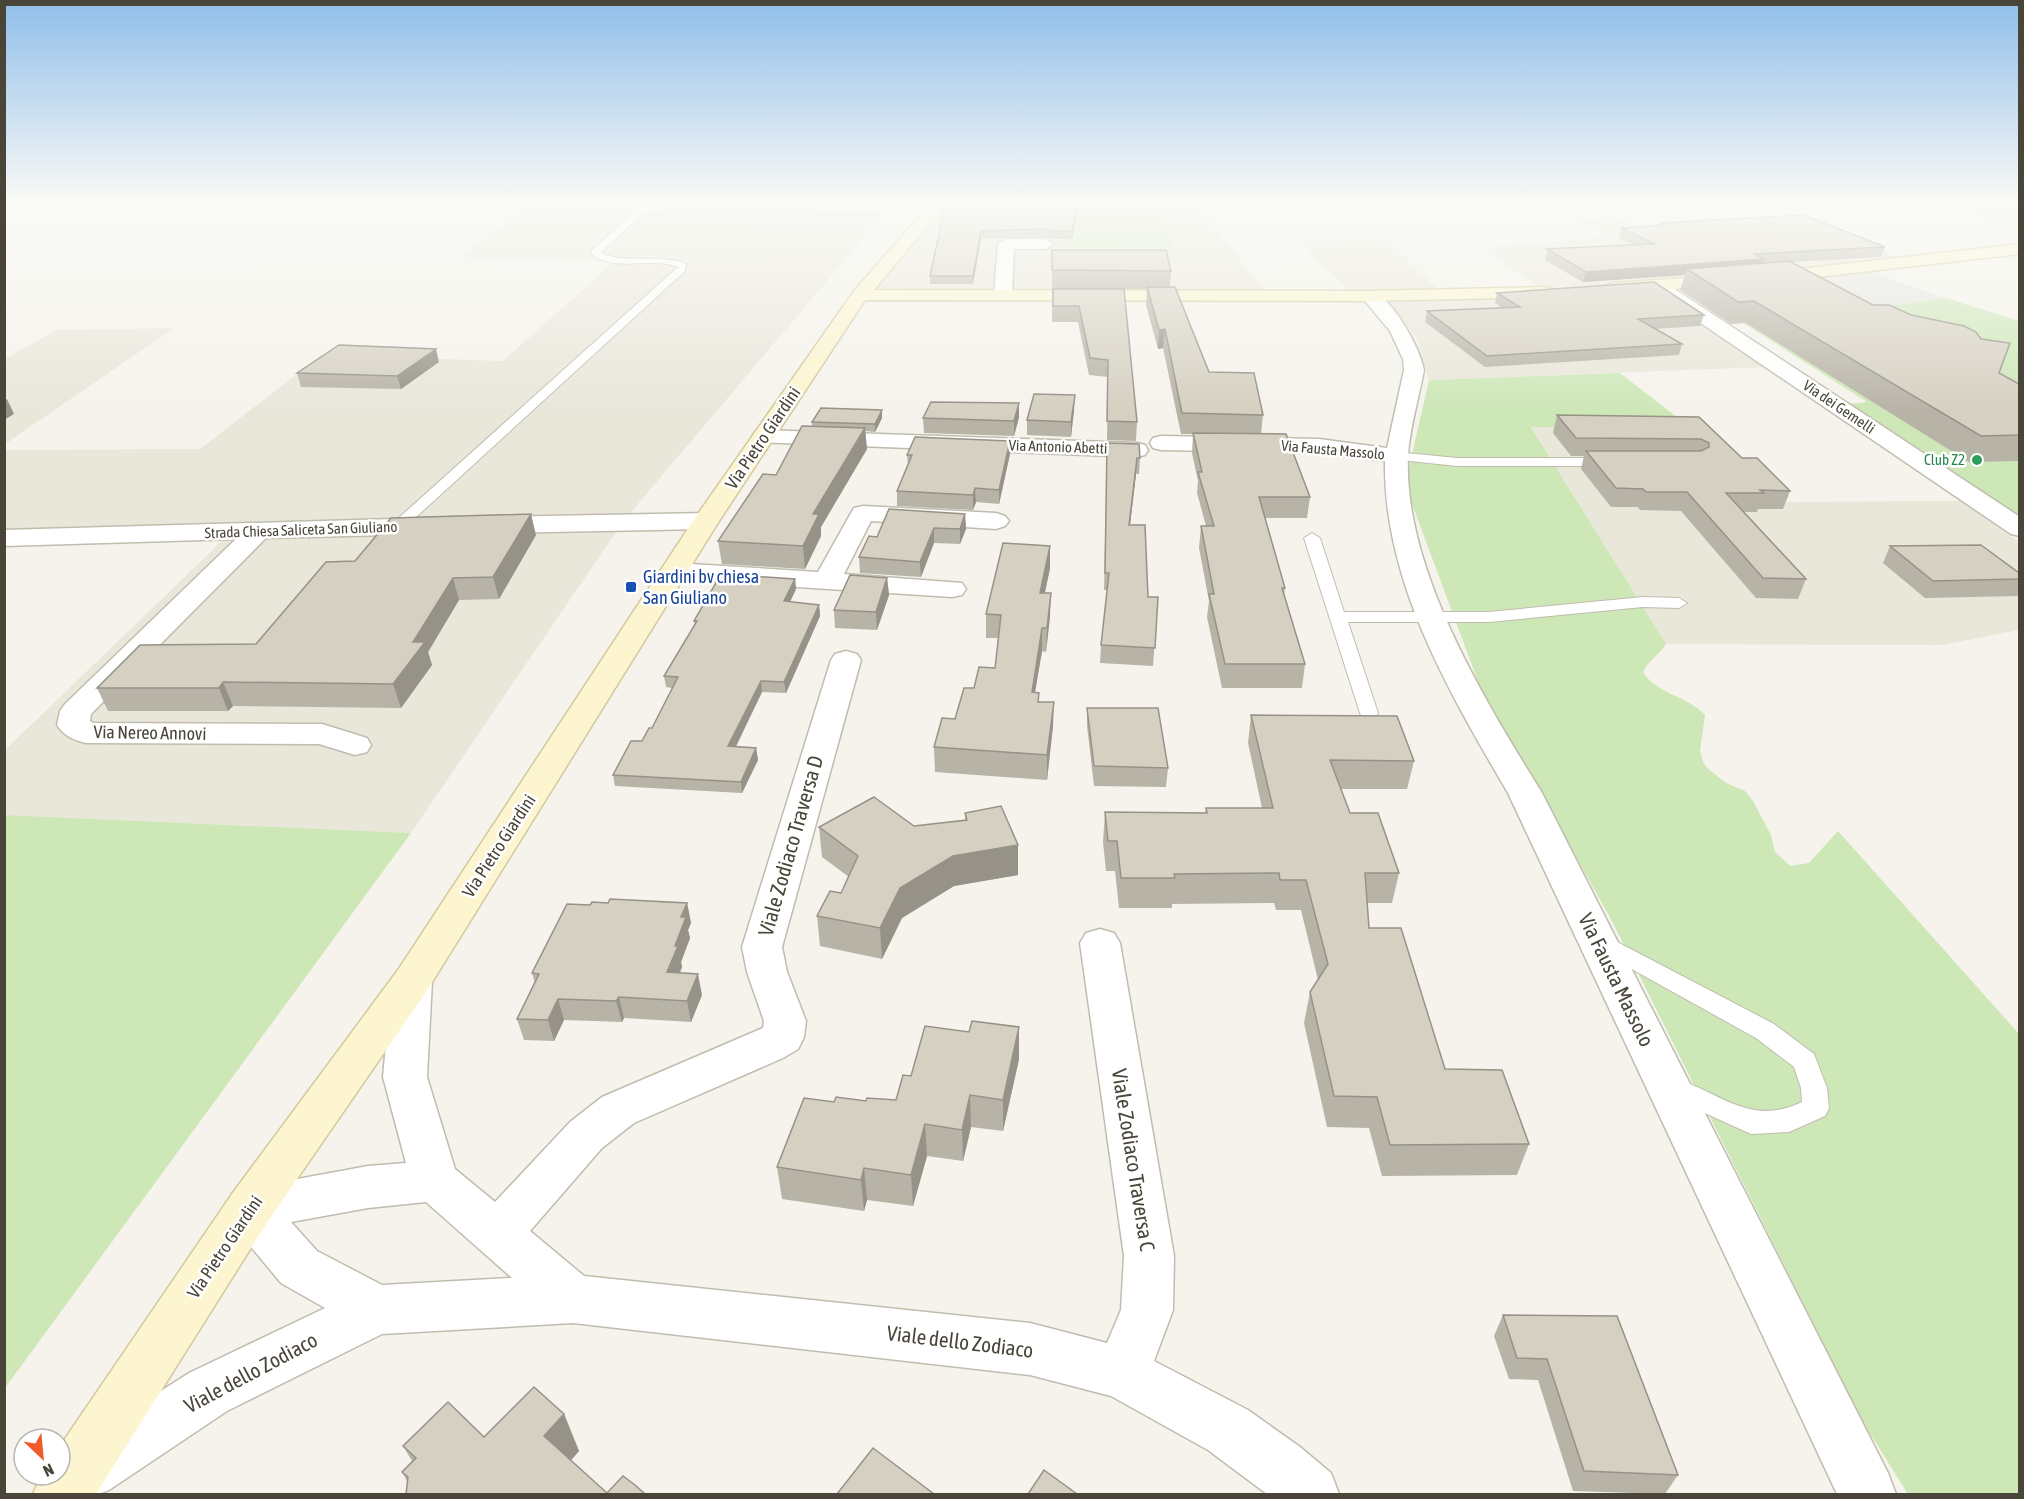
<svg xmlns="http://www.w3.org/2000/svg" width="2024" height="1499" viewBox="0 0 2024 1499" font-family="'Asap Condensed',sans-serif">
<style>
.residential{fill:#e9e6da}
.green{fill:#cde7b7}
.parking{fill:#e4e3e0}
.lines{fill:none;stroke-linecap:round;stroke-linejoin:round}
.lane-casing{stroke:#c0bcae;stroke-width:2}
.street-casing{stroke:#c0bcae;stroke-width:3}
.secondary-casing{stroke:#d2c99e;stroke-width:3}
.lane{fill:#fff;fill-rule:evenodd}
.street{fill:#fff;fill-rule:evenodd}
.secondary{fill:#fcf5cf;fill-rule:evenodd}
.wall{fill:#b8b3a7}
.shaded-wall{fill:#969288}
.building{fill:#d6d0c2;stroke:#969288;stroke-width:1.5}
.leisure-dot{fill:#2e9e5b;stroke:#fff;stroke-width:2}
.transit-dot{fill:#1a4fb4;stroke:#fff;stroke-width:2}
.labels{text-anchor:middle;stroke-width:5;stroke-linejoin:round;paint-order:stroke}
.far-street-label{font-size:15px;fill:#494539;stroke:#fff}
.far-leisure-label{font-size:15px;fill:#27864d;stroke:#fff;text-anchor:end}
.street-label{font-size:18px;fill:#494539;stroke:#fff}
.transit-label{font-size:18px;fill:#164399;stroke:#fff;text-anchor:start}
.near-street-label{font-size:21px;fill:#494539;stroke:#fff}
</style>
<rect width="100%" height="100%" fill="#f5f3ec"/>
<g class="residential">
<path d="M538 202 867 206 868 202H1195L1266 293 875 291 943 208 887 210 626 518 5 532 4 450 200 449 322 355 503 361 614 262 457 257Z"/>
<path d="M1942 202H2019V231Z"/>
<path d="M1618 217 1640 228 1804 221 1900 258 1646 283 1764 367 1429 380 1417 339 1382 291H1350L1299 241 1388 240 1438 290 1540 287 1482 248 1605 237 1576 219Z"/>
<path d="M174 328 5 444V359L56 330Z"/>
<path d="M1531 426 1692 429 1786 502 1960 501 2019 542V630L1942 645 1666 644Z"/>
<path d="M618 529 411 833 5 815V750L224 539Z"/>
</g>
<g class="green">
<path d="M1056 204H1156L1173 246 1063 247Z"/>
<path d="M1946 298 2019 321V516L1848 404 1867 402 1721 309 1858 310Z"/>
<path d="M1620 373 1692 429 1531 427 1666 644C1659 655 1647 662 1643 672 1657 694 1687 696 1705 715L1700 751 1703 762 1707 768 1726 783 1745 791 1753 801 1771 835 1775 852 1790 866 1809 863 1838 831 2019 1034V1494H1908L1861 1419 1612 921 1479 684 1405 485 1429 380Z"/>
<path d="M5 815 411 833 5 1388 4 815Z"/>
</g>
<path class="parking" d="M1869 272 1946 298 1858 310 1709 309 1687 294Z"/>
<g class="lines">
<g class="lane-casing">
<g id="lane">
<path d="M686 203 934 206 938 209 934 212 686 209 645 212 601 252C620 265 660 253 686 264L685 271 402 530H392L390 527 392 524 678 267C650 256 617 273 592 254V250L639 208 655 204Z"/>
<path d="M1396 452 1457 458H1609L1616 462 1609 466H1457L1391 459 1389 456Z"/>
<path d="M1312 533 1320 538 1344 612H1489L1643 597 1679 598 1687 603 1679 608 1643 607 1489 622H1348L1378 713 1376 717H1362L1360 713 1304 538Z"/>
<path d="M1600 933 1774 1024 1814 1054 1827 1088 1829 1108 1825 1116 1789 1132 1751 1134 1665 1095 1661 1088 1665 1081 1674 1078C1721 1093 1751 1127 1802 1102L1801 1088 1794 1067 1756 1038 1592 947 1588 941 1592 935Z"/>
</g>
</g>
<g class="street-casing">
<g id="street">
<path d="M1006 239H1046L1054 244 1046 249H1014L1012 295 1009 299H997L994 295 998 244Z"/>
<path d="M1667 287 1673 288 2020 517V536L2011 534 1661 296 1658 292 1661 288Z"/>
<path d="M1370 291C1392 296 1420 348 1424 370 1419 398 1410 426 1408 455 1403 569 1484 699 1542 793L1888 1473 1896 1494H1837L1508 793C1449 692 1383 581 1385 461L1319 453 1161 450 1153 448 1150 443 1153 438 1161 436 1319 439 1387 448 1404 370 1403 359 1390 331 1361 296 1364 292Z"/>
<path d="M763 430 1137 443 1145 445 1148 450 1145 455 1137 457 755 442 752 437 755 432Z"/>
<path d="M863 506 996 513 1005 516 1009 521 1005 526 996 529 871 521 844 574 962 583 966 589 962 595 952 597 675 579 666 577 662 571 666 565 675 563 818 572 851 513 854 508Z"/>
<path d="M706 513 715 516 719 521 715 526 706 529 489 533 480 530 476 525 480 520 489 517Z"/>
<path d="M428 518 437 521 441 526 437 531 428 534 266 538 91 714 90 721 93 723 322 724 367 738 371 745 367 752 355 755 319 744 86 743C74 740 64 736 57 725L60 711 65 704 236 539 4 546V530Z"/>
<path d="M846 651 857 654 861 660 782 947 787 972 806 1021 804 1037 798 1049 783 1058 634 1123 602 1148 530 1231 584 1276 1030 1323 1107 1343 1121 1310 1124 1256 1080 943 1086 933 1100 929 1114 933 1120 943 1174 1256 1173 1310 1154 1361 1248 1410 1300 1447 1331 1473 1339 1494H1267L1208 1450 1111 1396 1030 1375 573 1323 382 1334 227 1411 109 1490C96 1496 82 1496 69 1490L60 1470 69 1450 189 1373 325 1308 281 1283 232 1224 225 1209 232 1194 249 1188 368 1166 406 1163 383 1077 392 981 398 970 412 966 426 970 432 981 427 1077 455 1169 495 1202 570 1122 602 1097 763 1028 764 1021 747 972 742 947 831 660 835 654ZM426 1202 512 1278 382 1285 317 1251 291 1222 368 1208Z"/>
</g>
</g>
<g class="secondary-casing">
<g id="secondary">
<path d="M932 202H947L874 290 1370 291 1543 287 1549 288 1552 292 1549 296 1543 297 1370 301 865 300 719 521 426 992 266 1224 96 1494H33L41 1475H60V1446L232 1194 398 970 693 521 854 291Z"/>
<path d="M2020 244V254L1782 281 1615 293 1609 292 1606 288 1609 284 1615 283 1782 271Z"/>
</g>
</g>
<use href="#lane" class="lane"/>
<use href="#street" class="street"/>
<use href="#secondary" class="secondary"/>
</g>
<g class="wall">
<path d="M946 202H1079L1072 239H1050L1046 237 981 239 973 284H930V276Z"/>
<path d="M1661 223 1885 247 1881 257 1792 262 2019 384V461L1969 462 1746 323 1731 324 1680 290 1685 275 1583 282 1545 260 1547 249 1634 245 1619 238 1622 228 1661 225Z"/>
<path d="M1052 250 1171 271 1170 287 1209 372 1263 415 1261 434 1310 497 1307 518H1265L1285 588 1284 595 1305 664 1302 688H1222L1207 617 1209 601 1199 548 1201 526H1206L1197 493 1198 481 1192 453 1193 434H1181L1163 348 1158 349 1146 305 1147 289H1058H1124L1137 422 1136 441 1107 440 1108 377 1089 375 1078 322H1052Z"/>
<path d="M1497 293 1704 315 1700 326 1654 329 1682 344 1679 355 1485 367 1425 322 1427 311 1503 308 1495 303Z"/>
<path d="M439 362 401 389 301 387 297 373Z"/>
<path d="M1074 410 1071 437 1027 435V420Z"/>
<path d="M1557 415 1699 417 1742 458 1790 491 1783 509H1758L1757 512H1744L1806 579 1798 599 1756 598 1681 511 1640 510 1638 507H1611L1581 469 1584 456H1571L1553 433Z"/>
<path d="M1019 417 1014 436 924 433 923 418Z"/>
<path d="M882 418 875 432 865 431 867 449 821 527V536L805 569 722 564 718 541 776 475 812 426V422Z"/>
<path d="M1010 441V454L999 504 976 502 973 510 897 506V491L908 465 907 455Z"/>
<path d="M1107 443 1140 458 1139 474H1136L1130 525 1148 597H1158L1153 666 1100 663 1101 645 1107 590H1104Z"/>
<path d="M965 514 966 529 960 544 934 543 921 577 860 573 859 557 877 537Z"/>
<path d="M536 535 499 599 459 600 428 652 432 665 401 708 233 706 228 711H108L97 688 256 644 355 561Z"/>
<path d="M1890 546 2019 573V596L1925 598 1883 563Z"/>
<path d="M1050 568 1045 593 1050 616 1046 652 1042 651 1035 692 1039 702 1053 726 1047 780 935 772 934 747 955 719 974 688 995 668 998 638H986V614Z"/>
<path d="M887 578 889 595 877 630 835 628 834 610Z"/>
<path d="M795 579 796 589 790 602 819 605 820 616 786 693 762 692 736 747 756 748 758 760 742 793 615 786 613 775 642 741 652 728 672 688 666 687 664 676 695 625 694 621Z"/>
<path d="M1087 708 1168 768 1166 787 1094 786 1087 726Z"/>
<path d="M1251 715 1414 761 1407 789H1341L1350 813 1399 873 1392 903H1367L1369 928 1445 1069 1529 1144 1517 1175 1382 1176 1369 1128 1327 1127 1304 1023 1310 992 1318 980 1301 910H1276L1274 903 1172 904V908H1119L1115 871H1106L1103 842 1105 812 1205 813 1206 808H1262L1248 743Z"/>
<path d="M965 813 1018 875 954 886 902 918 882 959 820 946 817 916 841 893 849 877 822 857 819 827 914 826 965 821Z"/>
<path d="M608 903H687L691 923 688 930 690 938 681 962 682 967 680 973 702 995 691 1022 624 1018 622 1022 564 1020 554 1041 524 1040 517 1019 535 983 532 973 590 905Z"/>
<path d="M1019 1059 1003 1131 971 1127 963 1161 927 1156 913 1206 867 1200 864 1211 782 1199 777 1167 834 1102 896 1100 911 1076Z"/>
<path d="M1503 1315 1678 1475 1665 1494 1573 1491 1538 1380 1509 1379 1494 1336Z"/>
<path d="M534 1387 564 1414 579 1451 571 1460 607 1493 623 1476 635 1485 645 1494H406L407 1481 402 1472 412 1461 403 1446 448 1402 484 1437Z"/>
</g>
<g class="shaded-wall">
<path d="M1078 202H1079L1072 239V231Z"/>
<path d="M981 231V239L973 284V276Z"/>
<path d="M1764 259 1760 269H1687L1685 275 1583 282 1586 272Z"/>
<path d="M1165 329 1163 348 1158 349 1159 330Z"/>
<path d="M436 349 439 362 401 389 397 376Z"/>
<path d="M1075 395 1074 410 1071 437V422Z"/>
<path d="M7 399 14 414 4 420V401Z"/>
<path d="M1019 403V417L1014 436V421Z"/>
<path d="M882 410V418L875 432V424Z"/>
<path d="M865 428 867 449 821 527V536L805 569 803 546 813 514Z"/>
<path d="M1010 441V454L999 504V490Z"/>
<path d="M1137 458 1136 474 1128 542 1129 525Z"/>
<path d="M975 488 976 502 973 510V495Z"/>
<path d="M531 514 536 535 499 599 493 577Z"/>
<path d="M965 514 966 529 960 544V529Z"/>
<path d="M934 528V543L921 577 920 562Z"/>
<path d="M1050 546V568L1040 615V593Z"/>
<path d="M453 578 459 600 428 652 432 665 401 708 393 684 413 642Z"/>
<path d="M887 578 889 595 877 630 876 612Z"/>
<path d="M795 579 796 589 785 612 784 601Z"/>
<path d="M1051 593 1050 616 1046 652 1047 628Z"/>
<path d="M819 605 820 616 786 693 784 682Z"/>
<path d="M1042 628V651L1031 716 1032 692Z"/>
<path d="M761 681 762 692 730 758 728 746Z"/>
<path d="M223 682 233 706 228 711 219 688Z"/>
<path d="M1054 702 1053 726 1047 780V755Z"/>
<path d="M756 748 758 760 742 793 741 782Z"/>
<path d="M1018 845V875L954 886 902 918 882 959 880 928 900 888 953 856Z"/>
<path d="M687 903 691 923 688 930 690 938 681 962 682 967 671 993 667 972 675 946 681 917Z"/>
<path d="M698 974 702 995 691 1022 687 1001Z"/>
<path d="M619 997 624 1018 622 1022 616 1001Z"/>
<path d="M558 999 564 1020 554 1041 548 1020Z"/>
<path d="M1019 1027V1059L1003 1131V1100Z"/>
<path d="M970 1095 971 1127 963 1161 962 1130Z"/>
<path d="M925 1124 927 1156 913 1206 911 1175Z"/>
<path d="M864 1168 867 1200 864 1211 861 1180Z"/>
<path d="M564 1414 579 1451 560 1473 544 1436Z"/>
</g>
<g class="building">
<path d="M946 202H1078L1072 231H1050L1046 229 981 231 973 276H930Z"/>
<path d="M1803 215 1885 247 1755 254 1764 259 1586 272 1547 249 1654 244 1622 228 1666 225 1661 223Z"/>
<path d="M1052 250H1166L1171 271 1052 270Z"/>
<path d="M1789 261 1873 305H1889L1911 315 1964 326 1976 332 1981 339 2010 343 1999 373 2019 384V435L1981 436 1754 301 1738 302 1687 269Z"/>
<path d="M1654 282 1704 315 1638 319 1682 344 1487 356 1427 311 1520 307 1497 293Z"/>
<path d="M1147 287H1175L1209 372 1254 373 1263 415 1182 413 1165 329 1159 330Z"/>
<path d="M1053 289H1124L1137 422 1107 421 1108 360 1090 358 1079 306H1053Z"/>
<path d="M339 345 436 349 397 376 297 373Z"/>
<path d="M1034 394 1075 395 1071 422 1027 420Z"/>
<path d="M931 402 1019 403 1014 421 923 418Z"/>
<path d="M821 408 882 410 875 424 812 422Z"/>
<path d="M1557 415 1699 417 1742 458H1757L1790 491 1760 490 1764 493H1726L1806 579 1763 578 1687 492H1646L1643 489 1616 488 1586 451H1701L1709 447V443L1701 439 1576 438Z"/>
<path d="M802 426 865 428 813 514H819L803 546 718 541 763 474 776 475Z"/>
<path d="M1193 433 1286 434 1310 497H1259L1285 588H1282L1305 664H1225L1209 594H1214L1201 526H1214L1198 472H1202Z"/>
<path d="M915 437 1010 441 999 490 975 488 973 495 897 491 912 455H907Z"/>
<path d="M1107 443 1139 444 1140 458H1137L1129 525H1145L1148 597H1158L1155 648 1101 645 1109 573H1105Z"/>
<path d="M889 509 965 514 960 529 934 528 920 562 859 557 869 536 877 537Z"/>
<path d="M531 514 493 577 453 578 413 642H425L393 684 223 682 219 688H97L140 645 256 644 326 562 355 561 391 518Z"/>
<path d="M1003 543 1050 546 1040 593H1051L1047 628H1042L1032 692 1039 693 1038 702H1054L1047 755 934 747 942 718 955 719 964 688H974L979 667 995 668 1001 615 986 614Z"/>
<path d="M1981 545 2019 573V579L1933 581 1890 546Z"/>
<path d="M721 574 795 579 784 601 819 605 784 682 761 681 728 746 756 748 741 782 613 775 631 741H642L649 728H652L678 677 664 676 697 621H694Z"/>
<path d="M850 575 887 578 876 612 834 610Z"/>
<path d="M1087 708H1158L1168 768 1094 766Z"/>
<path d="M1251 715 1397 716 1414 761 1330 760 1350 813H1378L1399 873H1365L1369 928H1401L1445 1069 1502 1070 1529 1144 1390 1145 1377 1097 1334 1096 1310 992 1328 964 1306 880H1280L1279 873 1174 874 1175 878H1121L1117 841H1108L1105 812 1207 813 1206 808H1273Z"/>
<path d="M874 797 914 826 967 820 965 813 1001 806 1018 845 953 856 900 888 880 928 817 916 830 891 841 893 858 856 819 827Z"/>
<path d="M610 899 687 903 681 917H686L675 946H678L667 972 698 974 687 1001 619 997 616 1001 558 999 548 1020 517 1019 539 974 532 973 567 904 590 905 592 902 608 903Z"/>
<path d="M972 1021 1019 1027 1003 1100 970 1095 962 1130 925 1124 911 1175 864 1168 861 1180 777 1167 804 1098 834 1102 836 1097 866 1101 867 1098 896 1100 903 1075 911 1076 925 1026 969 1032Z"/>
<path d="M1503 1315 1617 1316 1678 1475 1584 1471 1547 1359 1517 1358Z"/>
<path d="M534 1387 564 1414 544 1436 607 1493 623 1476 635 1485 645 1494H406L408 1477 402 1472 416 1458 403 1446 448 1402 484 1437Z"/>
<path d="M873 1448 934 1494H837Z"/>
<path d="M1044 1470 1077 1494H1028Z"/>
</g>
<linearGradient id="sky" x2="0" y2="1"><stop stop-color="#90beea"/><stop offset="0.49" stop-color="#fafaf6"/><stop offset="1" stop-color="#fafaf6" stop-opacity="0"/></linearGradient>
<rect width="2024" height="412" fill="url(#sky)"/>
<circle class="leisure-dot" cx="1977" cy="460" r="6"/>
<rect class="transit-dot" x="625" y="581" width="12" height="12" rx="3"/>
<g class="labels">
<g class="far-street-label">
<text transform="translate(1839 407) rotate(34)" y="5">Via dei Gemelli</text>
<text transform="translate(1058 447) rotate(2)" y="5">Via Antonio Abetti</text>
<text transform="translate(1333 450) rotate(5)" y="5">Via Fausta Massolo</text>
<text transform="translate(301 530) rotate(-2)" y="5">Strada Chiesa Saliceta San Giuliano</text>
</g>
<g class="far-leisure-label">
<text x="1965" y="465">Club Z2</text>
</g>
<g class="street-label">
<text transform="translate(763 438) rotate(-56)" y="6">Via Pietro Giardini</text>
<text transform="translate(150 733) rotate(1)" y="6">Via Nereo Annovi</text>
<text transform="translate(499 846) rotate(-57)" y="6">Via Pietro Giardini</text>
<text transform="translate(225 1247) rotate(-56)" y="6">Via Pietro Giardini</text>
</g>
<g class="transit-label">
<text x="643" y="583">Giardini bv chiesa<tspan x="643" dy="21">San Giuliano</tspan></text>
</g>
<g class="near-street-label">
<text transform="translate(791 846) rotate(-74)" y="7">Viale Zodiaco Traversa D</text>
<text transform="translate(1616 980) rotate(64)" y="7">Via Fausta Massolo</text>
<text transform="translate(1133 1160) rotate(81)" y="7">Viale Zodiaco Traversa C</text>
<text transform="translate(960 1342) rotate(7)" y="7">Viale dello Zodiaco</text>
<text transform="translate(251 1373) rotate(-28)" y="7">Viale dello Zodiaco</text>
</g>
</g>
<rect width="2024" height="1499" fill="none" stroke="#494539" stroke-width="12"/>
<g transform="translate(42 1457) rotate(154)"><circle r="28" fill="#ffffff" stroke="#b6b5b0" stroke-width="1.5"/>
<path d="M0-4.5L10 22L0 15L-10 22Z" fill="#f05928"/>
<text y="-9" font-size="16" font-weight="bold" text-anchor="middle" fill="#494539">N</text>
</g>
</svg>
